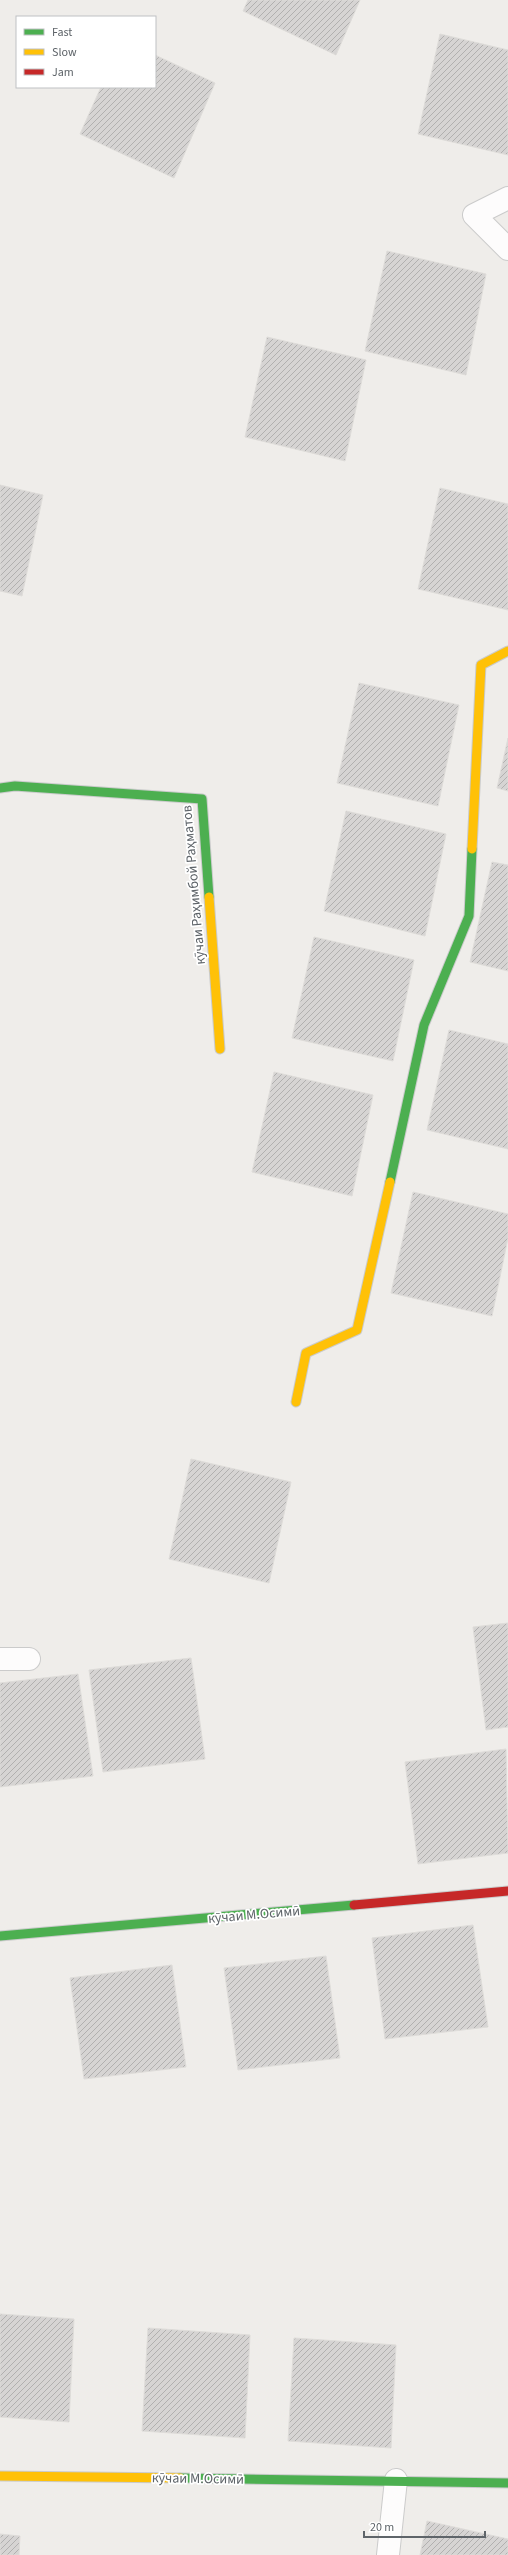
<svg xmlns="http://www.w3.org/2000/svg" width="508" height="2555" viewBox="0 0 508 2555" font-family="'Source Sans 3',sans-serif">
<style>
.building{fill:url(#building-hatch);stroke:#dedcd9}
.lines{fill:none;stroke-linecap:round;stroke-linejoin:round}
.street-casing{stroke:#cbcbcb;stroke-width:24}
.fast-casing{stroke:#cacbcb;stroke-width:11}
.slow-casing{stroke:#cacbcb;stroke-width:11}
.jam-casing{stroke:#cacbcb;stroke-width:11}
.street{stroke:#fdfcfc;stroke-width:22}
.fast{stroke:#4caf50;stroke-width:9}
.slow{stroke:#ffc107;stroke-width:9}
.jam{stroke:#c62828;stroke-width:9}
.labels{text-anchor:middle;stroke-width:3.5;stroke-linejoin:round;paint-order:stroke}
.street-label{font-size:14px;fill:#5e6469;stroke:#fff}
</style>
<defs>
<pattern id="building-hatch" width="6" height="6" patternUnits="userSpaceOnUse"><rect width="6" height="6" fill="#d6d4d3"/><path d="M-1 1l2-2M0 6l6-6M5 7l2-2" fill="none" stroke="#b1b0af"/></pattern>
</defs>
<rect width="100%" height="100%" fill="#efedea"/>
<g class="building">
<path d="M248 0H360L336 55 243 11Z"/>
<path d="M440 34 508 50V155L418 134Z"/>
<path d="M155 55 215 83 174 178 80 134 101 87H155Z"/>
<path d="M387 251 486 274 466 375 365 351Z"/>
<path d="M267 337 366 360 345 461 245 437Z"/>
<path d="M0 485 43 495 22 596 0 591Z"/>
<path d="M440 488 508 504V610L418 589Z"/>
<path d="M359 683 459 705 438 806 337 783Z"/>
<path d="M508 738V791L497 788Z"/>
<path d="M346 811 446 834 425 936 324 911Z"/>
<path d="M492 862 508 865V971L470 962Z"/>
<path d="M314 937 414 960 393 1061 292 1038Z"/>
<path d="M449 1030 508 1044V1149L427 1130Z"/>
<path d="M274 1072 373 1095 352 1196 252 1172Z"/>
<path d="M413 1192 508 1214V1238L492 1316 391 1293Z"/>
<path d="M191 1459 291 1482 269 1583 169 1559Z"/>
<path d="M508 1623V1727L486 1730 473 1627Z"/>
<path d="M191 1658 205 1759 103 1772 89 1670Z"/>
<path d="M78 1674 93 1776 0 1787V1683Z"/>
<path d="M506 1749 508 1853 418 1864 405 1762Z"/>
<path d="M473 1925 488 2027 385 2039 372 1938Z"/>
<path d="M326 1956 340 2058 238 2070 224 1968Z"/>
<path d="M172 1965 186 2067 84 2079 70 1978Z"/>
<path d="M0 2314 74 2319 69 2422 0 2417Z"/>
<path d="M148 2328 250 2335 245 2438 142 2431Z"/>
<path d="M294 2338 396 2345 391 2448 288 2441Z"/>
<path d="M427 2521 508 2539V2555H420Z"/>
<path d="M0 2534 20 2536 19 2555H0Z"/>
</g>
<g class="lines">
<g class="street-casing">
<g id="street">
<path d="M508 198 474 215 508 249"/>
<path d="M0 1659H29"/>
<path d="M388 2555 396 2480"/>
</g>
</g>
<g class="fast-casing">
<g id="fast">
<path d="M0 788 15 786 202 799 209 897"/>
<path d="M390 1182 424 1025 469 916 472 849"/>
<path d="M0 1936 354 1905"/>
<path d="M180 2478 508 2483"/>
</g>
</g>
<g class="slow-casing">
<g id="slow">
<path d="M472 849 481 665 508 651"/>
<path d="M209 897 220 1049"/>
<path d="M296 1402 306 1353 357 1330 390 1182"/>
<path d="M0 2476 180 2478"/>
</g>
</g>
<g class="jam-casing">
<path id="jam" d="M354 1905 508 1891"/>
</g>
<use href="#street" class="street"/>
<use href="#fast" class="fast"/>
<use href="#slow" class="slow"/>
<use href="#jam" class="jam"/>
</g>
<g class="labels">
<g class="street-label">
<text transform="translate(193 885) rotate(-95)" y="5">кӯчаи Раҳимбой Раҳматов</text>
<text transform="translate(254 1914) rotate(-5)" y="5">кӯчаи М.Осимӣ</text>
<text transform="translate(198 2478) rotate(1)" y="5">кӯчаи М.Осимӣ</text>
</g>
</g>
<rect x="16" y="16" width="140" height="72" fill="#ffffff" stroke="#bfc1c3"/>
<rect x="24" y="29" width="20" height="6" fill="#4caf50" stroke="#bfc1c3"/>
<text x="52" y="36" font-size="12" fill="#5e6469">Fast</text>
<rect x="24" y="49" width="20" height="6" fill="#ffc107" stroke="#bfc1c3"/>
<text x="52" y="56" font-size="12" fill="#5e6469">Slow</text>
<rect x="24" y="69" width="20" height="6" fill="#c62828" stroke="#bfc1c3"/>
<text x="52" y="76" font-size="12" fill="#5e6469">Jam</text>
<path d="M364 2531v6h121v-6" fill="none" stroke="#5e6469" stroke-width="2"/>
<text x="370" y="2531" font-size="12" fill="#5e6469" stroke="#ffffff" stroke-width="3" paint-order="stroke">20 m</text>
</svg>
